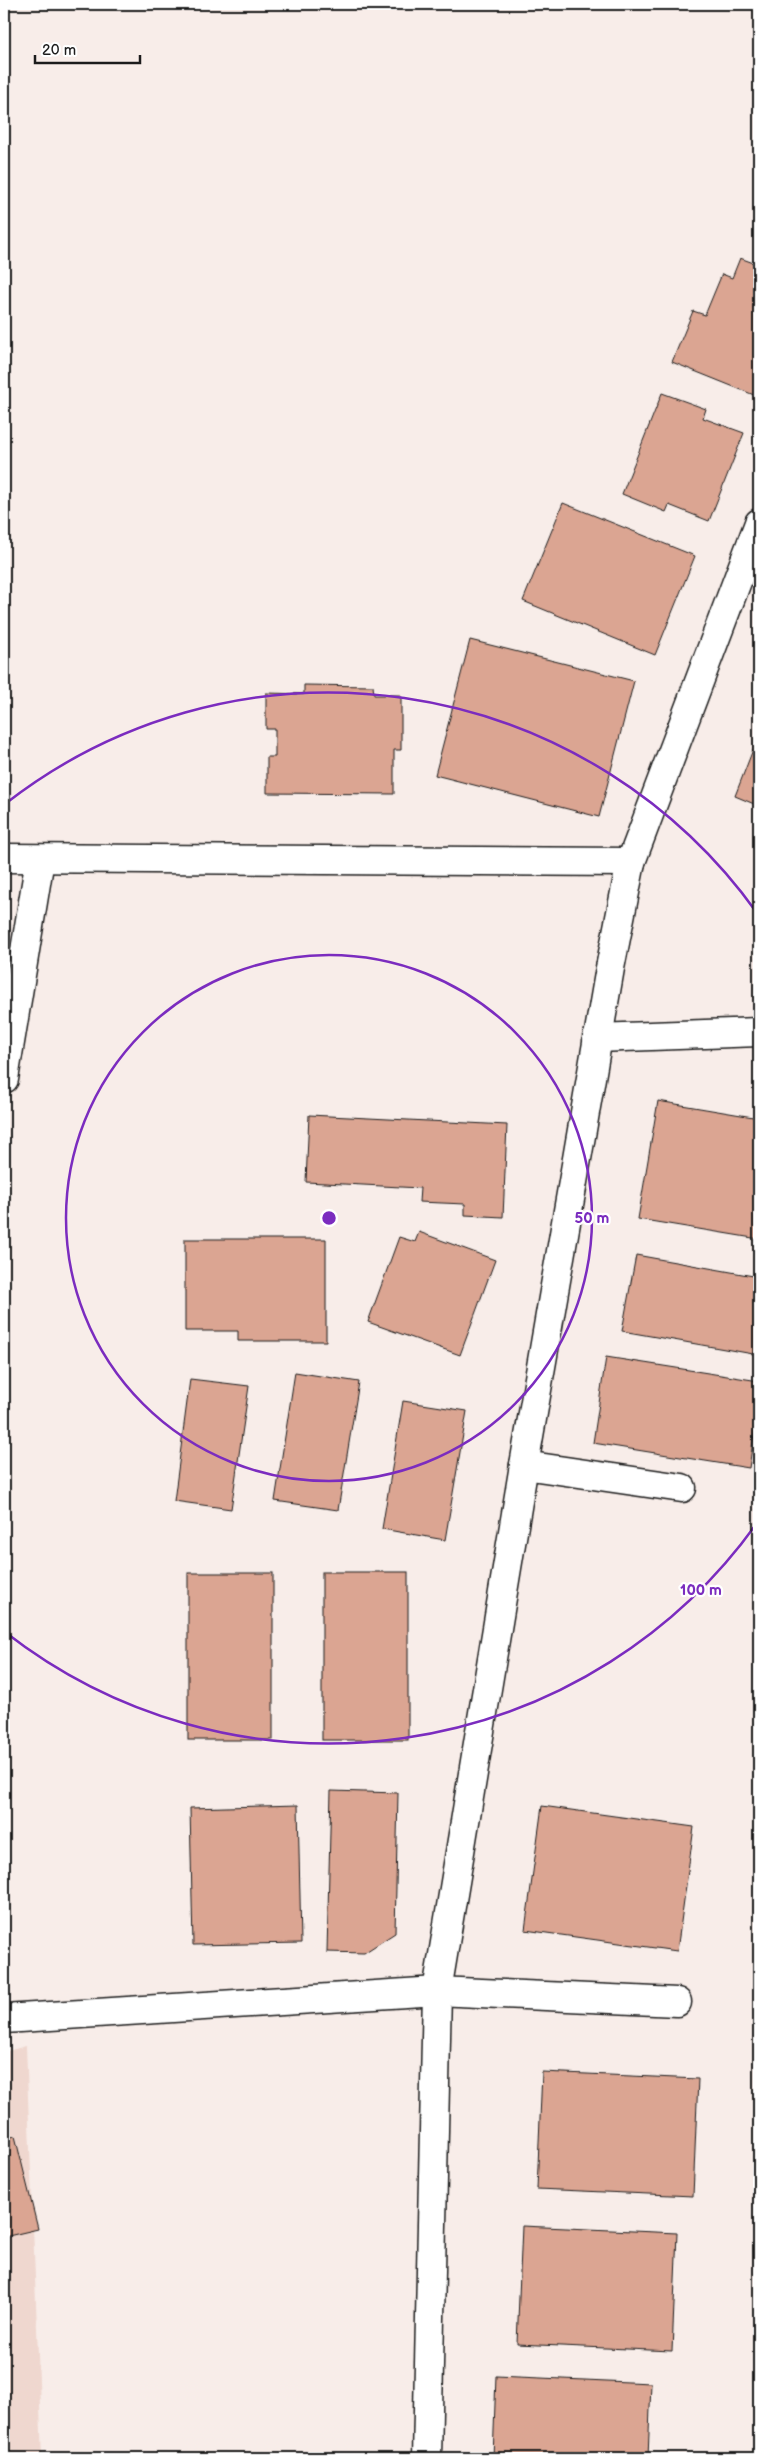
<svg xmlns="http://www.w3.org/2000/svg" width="763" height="2462" viewBox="0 0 763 2462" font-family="'Balsamiq Sans',sans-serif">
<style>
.built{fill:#efd7cf}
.building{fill:#dba592;stroke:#1c1c1c}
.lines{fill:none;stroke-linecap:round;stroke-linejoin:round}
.street-casing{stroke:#1c1c1c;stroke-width:31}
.street{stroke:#fff;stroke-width:28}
.ring{fill:none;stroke:#7b2cbf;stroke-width:2.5}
.centre{fill:#7b2cbf;stroke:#fff;stroke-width:2.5}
.ring-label{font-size:15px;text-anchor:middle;font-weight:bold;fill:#7b2cbf;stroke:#fff;stroke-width:4.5;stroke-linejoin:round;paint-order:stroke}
</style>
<rect width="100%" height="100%" fill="#f8ede9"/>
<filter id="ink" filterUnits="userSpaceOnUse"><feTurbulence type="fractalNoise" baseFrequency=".02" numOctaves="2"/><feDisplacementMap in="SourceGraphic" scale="10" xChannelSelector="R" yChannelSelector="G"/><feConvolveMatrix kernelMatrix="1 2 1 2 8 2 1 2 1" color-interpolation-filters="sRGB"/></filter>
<g filter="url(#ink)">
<path class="built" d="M26 2046 42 2458H4V2052Z"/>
<g class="building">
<path d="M740 258 759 265V383L754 395 672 362 693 311 705 315 722 274 732 278Z"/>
<path d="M662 393 706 409 703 418 744 433 709 521 669 505 666 512 622 494Z"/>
<path d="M563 503 695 556 655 655 523 601Z"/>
<path d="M470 640 634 681 599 817 435 775Z"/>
<path d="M304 685 373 686 374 695H401V750H394V794L267 793V757H275V729H266V693L304 694Z"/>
<path d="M759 734V806L735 796Z"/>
<path d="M658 1101 759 1118V1239L638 1219Z"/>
<path d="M309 1115 507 1125 503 1217 465 1215V1204L419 1202 420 1188 306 1182Z"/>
<path d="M419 1232 495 1260 460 1355 368 1322 399 1237 415 1242Z"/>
<path d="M185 1239H326V1341H238V1331H185Z"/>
<path d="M636 1255 759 1277V1355L622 1331Z"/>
<path d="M606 1357 759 1381V1400L749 1468 593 1443Z"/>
<path d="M295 1372 359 1382 338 1510 275 1501Z"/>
<path d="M190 1379 249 1386 231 1509 174 1501Z"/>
<path d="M403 1401 467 1411 445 1540 382 1529Z"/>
<rect x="322" y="1572" width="86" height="168"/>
<rect x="188" y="1573" width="85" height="167"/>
<path d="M331 1791 398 1793 395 1933 364 1953 327 1952Z"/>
<path d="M298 1805 301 1943 193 1945 190 1808Z"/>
<path d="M542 1806 694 1827 677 1951 525 1930Z"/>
<path d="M542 2072 698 2079 693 2196 537 2189Z"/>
<path d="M15 2136 38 2229 4 2237V2139Z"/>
<path d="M522 2226 677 2233 672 2351 517 2344Z"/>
<path d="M496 2376 651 2383 648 2458H493Z"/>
</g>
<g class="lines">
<g class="street-casing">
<g id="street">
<path d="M4 858 631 862"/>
<path d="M597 1038 759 1032"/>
<path d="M4 1079 40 859"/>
<path d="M524 1465 682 1488"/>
<path d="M4 2019 437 1991 677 2002"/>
<path d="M427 2458 437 1991 524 1465 610 968 631 862 759 523"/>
</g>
</g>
<use href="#street" class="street"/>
</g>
</g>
<g class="ring">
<circle cx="329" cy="1218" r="263"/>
<path d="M757 1523A526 526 0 0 1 5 1632M5 804A526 526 0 0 1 757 913"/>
</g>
<circle cx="329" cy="1218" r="8" class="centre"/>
<g class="ring-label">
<text x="592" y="1223">50 m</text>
<text x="701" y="1595">100 m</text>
</g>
<rect width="763" height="2462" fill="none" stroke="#fff" stroke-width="20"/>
<rect x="10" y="10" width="743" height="2442" fill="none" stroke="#1c1c1c" stroke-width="2" filter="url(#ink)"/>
<path d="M35 55v8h105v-8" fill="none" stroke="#1c1c1c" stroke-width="2.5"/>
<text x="42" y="55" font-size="15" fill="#1c1c1c" stroke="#ffffff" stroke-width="4" paint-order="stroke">20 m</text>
</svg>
